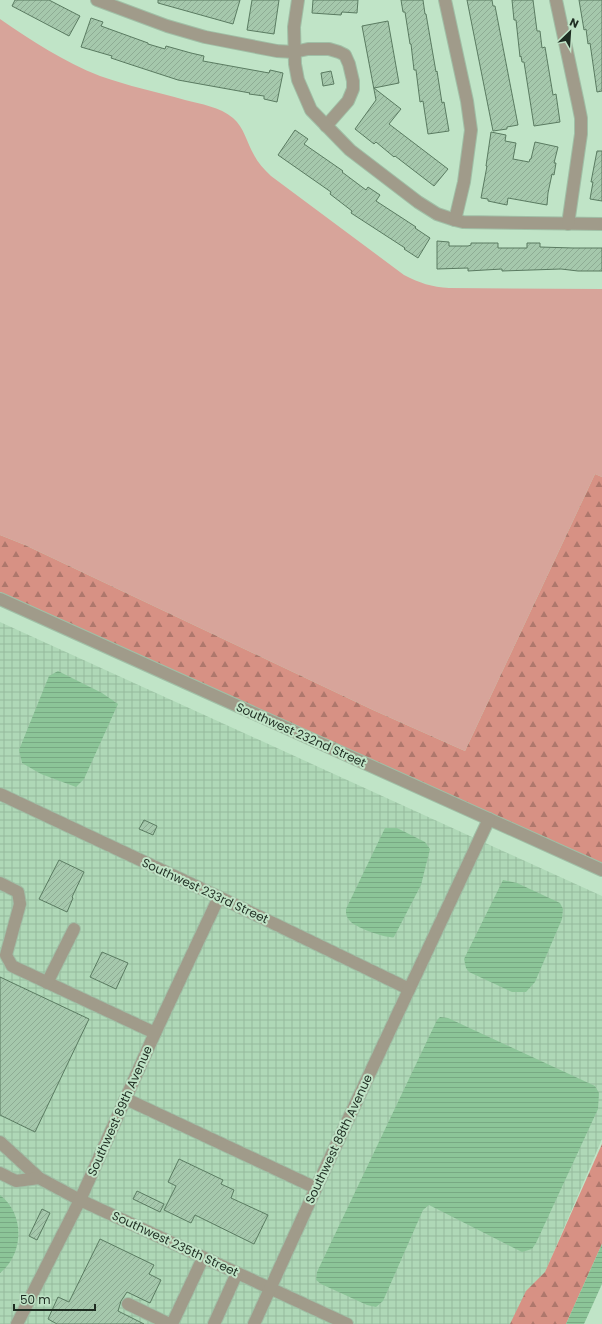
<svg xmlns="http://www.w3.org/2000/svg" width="602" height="1324" viewBox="0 0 602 1324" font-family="Poppins,sans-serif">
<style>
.industrial{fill:url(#industrial-grid)}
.green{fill:#d7a49a}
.forest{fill:url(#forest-firs)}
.water{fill:url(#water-rules)}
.building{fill:url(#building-hatch);stroke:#5a7b61}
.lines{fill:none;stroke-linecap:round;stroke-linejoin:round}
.minor-casing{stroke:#a0bfa6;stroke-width:14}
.minor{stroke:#a09b8a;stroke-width:12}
.labels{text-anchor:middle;stroke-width:4;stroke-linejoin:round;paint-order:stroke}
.street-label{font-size:12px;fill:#1e2c21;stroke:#c0e4c7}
</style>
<defs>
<pattern id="industrial-grid" width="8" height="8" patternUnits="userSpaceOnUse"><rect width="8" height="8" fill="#afd8b7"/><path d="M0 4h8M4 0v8" fill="none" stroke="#96ba9d"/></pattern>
<pattern id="forest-firs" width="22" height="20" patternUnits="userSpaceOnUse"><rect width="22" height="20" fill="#d79184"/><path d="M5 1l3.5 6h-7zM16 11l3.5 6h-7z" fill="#ae776c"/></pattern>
<pattern id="water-rules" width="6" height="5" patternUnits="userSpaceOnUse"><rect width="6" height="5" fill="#8cc598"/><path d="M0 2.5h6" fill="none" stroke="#78a983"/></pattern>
<pattern id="building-hatch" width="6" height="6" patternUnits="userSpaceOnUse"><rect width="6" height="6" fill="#a5c8ac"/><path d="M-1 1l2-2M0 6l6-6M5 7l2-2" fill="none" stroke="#8eac94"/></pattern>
</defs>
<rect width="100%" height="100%" fill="#c0e4c7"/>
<path class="industrial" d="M0 622 602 896V1139L523 1324H0Z"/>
<path class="green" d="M0 19C32 41 64 62 100 76 128 86 157 92 185 100 201 104 220 107 233 118 244 127 247 143 254 155 258 163 264 169 271 176L404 275C419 283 432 287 449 288L602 289V477L595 474 465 751 373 710 25 545 0 535Z"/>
<g class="forest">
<path d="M595 474 602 477V864L0 592V535L25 545 373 710 465 751Z"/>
<path d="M602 1144V1244L566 1324H510L526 1291 545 1272Z"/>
</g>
<g class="water">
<path d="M58 671 102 693 118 704 84 779 76 787 41 774 22 763 19 750 49 676Z"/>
<path d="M385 828H397L425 842 430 849 421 885 394 937C387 939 354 927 350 921 346 917 346 913 346 909Z"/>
<path d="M503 880 517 883 560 903 563 909 562 919 535 982 526 992H512L469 972 466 968 464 959Z"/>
<path d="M440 1017 448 1018 595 1086 599 1093 598 1109 536 1243 532 1249 522 1252 429 1205 423 1210 383 1301 376 1307 367 1305 321 1284 316 1280 317 1272 437 1020Z"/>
<path d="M0 1195C25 1214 24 1254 0 1273Z"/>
<path d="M602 1244V1284L584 1324H566Z"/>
</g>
<g class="building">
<path d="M15 0H49L80 16 69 36 12 6Z"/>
<path d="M158 0H240L233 24 158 3Z"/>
<path d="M252 0H279L274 34 247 30Z"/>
<path d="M313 0H358L357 13 342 12 341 15 312 13Z"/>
<path d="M401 0H423L425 14H426L436 72 437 71 442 103 444 102 449 131 428 134 423 101 420 102 416 70H414L411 44H410L405 12H403Z"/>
<path d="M467 0H492L493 6H495L518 125 507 127V129L493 131Z"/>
<path d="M512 0H533L537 31H540L542 48 545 47 553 95 556 94 560 122 534 126 524 62H522L521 56 520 57 516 20H514Z"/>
<path d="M579 0H602V91L597 92 590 43 588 44 586 29 584 30Z"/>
<path d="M91 18 103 22 101 26 148 43V44L165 49 166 46 191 53 204 56 203 61 269 73 270 70 283 73 277 102 264 99V96L249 94 250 93 178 80 129 64 111 58 112 56 81 47Z"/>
<path d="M388 21 399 83 374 88 401 109 389 124 448 169 434 186 395 156 394 157 376 142 374 144 355 129 376 100 362 26Z"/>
<path d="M331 71 334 84 323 86 321 73Z"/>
<path d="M295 130 308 139 304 144 343 171 342 172 366 190 368 187 380 195 376 201 416 227 415 228 430 238 418 258 404 249 405 248 351 213 352 211 330 194 331 192 278 155Z"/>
<path d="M491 132 506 135 505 141 516 143 513 159 529 162 530 159H531L535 142 558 147 554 163H556L554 175 552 174 548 193 547 205 508 198 507 205 488 201V199L481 198 487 166H486Z"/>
<path d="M597 151H602V201L590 199 593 182H591Z"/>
<path d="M437 241 449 242V246H468L471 245V243H498V248H527V243H540V247L573 248H602V271H578L561 269 502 271V269L468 271V268L437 269Z"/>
<path d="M144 820 157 826 153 835 139 829Z"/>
<path d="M59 860 84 872 72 897 73 898 67 912 39 899Z"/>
<path d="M102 952 128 963 116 989 90 977Z"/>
<path d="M0 977 89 1019 35 1132 0 1115Z"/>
<path d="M179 1159 223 1180 221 1184 234 1190 231 1198 268 1215 254 1244 195 1215 191 1223 164 1210 176 1186 168 1182Z"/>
<path d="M137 1191 164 1204 160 1212 133 1199Z"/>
<path d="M42 1209 50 1213 37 1240 29 1236Z"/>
<path d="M100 1239 154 1265 149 1274 161 1280 150 1303 127 1292 121 1301 118 1311 144 1324H57L48 1319 58 1297 69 1302Z"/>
</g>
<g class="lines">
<g class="minor-casing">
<g id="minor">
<path d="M97 0 167 26 205 37 277 51 294 52 308 49H329L339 52 345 55 349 64 353 81V89L348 101 326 126"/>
<path d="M298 0 294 27 295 64 298 80 311 110 350 150 418 202 437 214 455 220 463 222 602 224"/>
<path d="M445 0 467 101 471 130 464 182 455 220"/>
<path d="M556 0 578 103 581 118V134L568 224"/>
<path d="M0 599 602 870"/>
<path d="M0 794 219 897 409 989"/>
<path d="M0 883 18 892 20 904 6 955 12 966 155 1033"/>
<path d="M47 983 74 929"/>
<path d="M126 1099 316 1188"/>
<path d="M0 1142 39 1178"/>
<path d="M0 1173 16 1181 39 1178 80 1200 347 1324"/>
<path d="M128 1304 169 1324"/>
<path d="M17 1324 80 1200 155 1033 219 897"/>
<path d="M172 1324 203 1258"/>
<path d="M214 1324 237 1273"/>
<path d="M254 1324 316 1188 489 819"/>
</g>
</g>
<use href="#minor" class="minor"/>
</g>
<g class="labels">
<g class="street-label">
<text transform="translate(301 735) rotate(24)" y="4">Southwest 232nd Street</text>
<text transform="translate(205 891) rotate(25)" y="4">Southwest 233rd Street</text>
<text transform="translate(120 1111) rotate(-66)" y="4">Southwest 89th Avenue</text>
<text transform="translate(339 1139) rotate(-65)" y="4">Southwest 88th Avenue</text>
<text transform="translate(175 1244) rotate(25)" y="4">Southwest 235th Street</text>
</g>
</g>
<g transform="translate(570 32) rotate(25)" stroke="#c0e4c7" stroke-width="3" paint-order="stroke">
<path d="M0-3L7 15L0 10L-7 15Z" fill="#1e2c21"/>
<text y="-6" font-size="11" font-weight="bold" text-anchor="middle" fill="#1e2c21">N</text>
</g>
<path d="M14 1304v6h81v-6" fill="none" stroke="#1e2c21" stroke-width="2"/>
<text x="20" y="1304" font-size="12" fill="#1e2c21" stroke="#c0e4c7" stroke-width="3" paint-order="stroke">50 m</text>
</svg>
